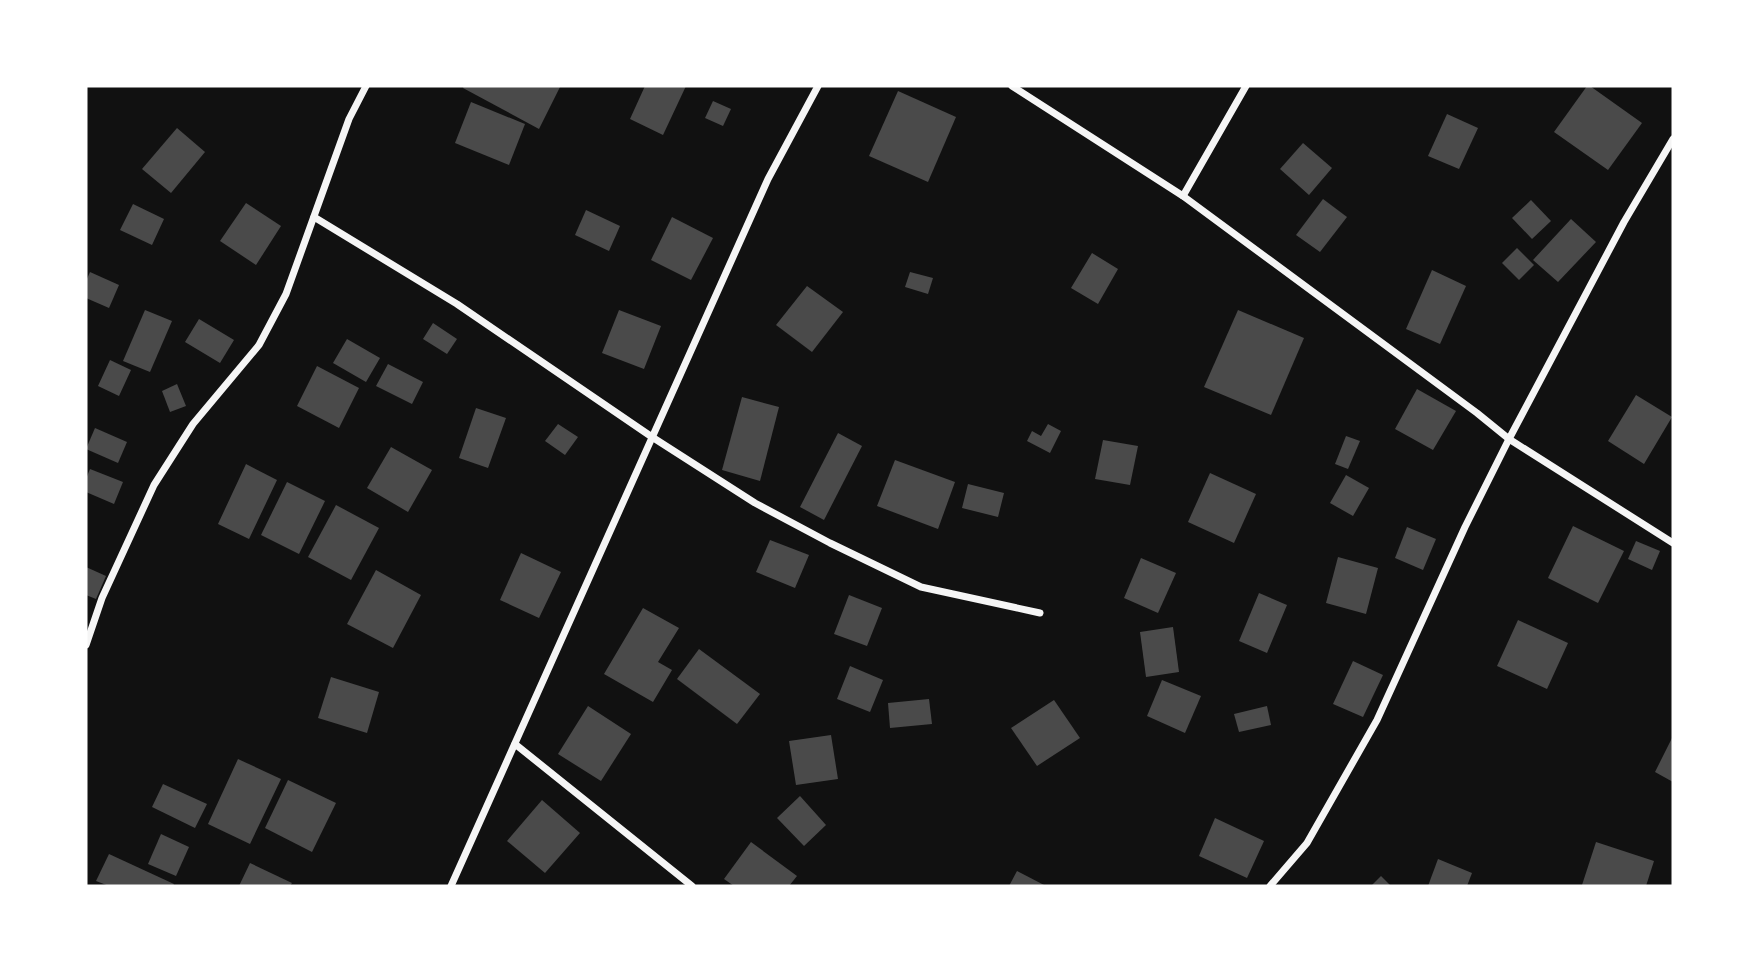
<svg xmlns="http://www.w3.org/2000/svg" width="1759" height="972" viewBox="0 0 1759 972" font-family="'Noto Sans',sans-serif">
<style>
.building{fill:#4a4a4a}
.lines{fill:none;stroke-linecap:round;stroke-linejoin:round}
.minor{stroke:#f5f5f5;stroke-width:7}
</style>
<rect width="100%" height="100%" fill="#111"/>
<g class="building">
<path d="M464 86H557L560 87 539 129 463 88Z"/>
<path d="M645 86H686L663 135 630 119Z"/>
<path d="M1587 86H1590L1642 123 1608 170 1554 132Z"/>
<path d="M898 91 956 117 928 182 869 156Z"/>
<path d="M713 101 731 109 723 126 705 118Z"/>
<path d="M471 102 525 124 509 165 455 143Z"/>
<path d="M1447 114 1478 128 1459 169 1428 156Z"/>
<path d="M177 128 205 152 171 193 142 169Z"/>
<path d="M1303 143 1332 168 1309 195 1280 169Z"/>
<path d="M1323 199 1347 217 1320 252 1296 235Z"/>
<path d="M1531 200 1551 221 1532 239 1512 218Z"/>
<path d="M246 203 281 226 256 265 220 241Z"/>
<path d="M133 204 164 219 152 245 120 230Z"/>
<path d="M586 210 620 226 609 251 575 235Z"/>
<path d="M672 217 713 238 691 280 651 260Z"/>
<path d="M1571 219 1596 242 1558 282 1533 260Z"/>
<path d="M1517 248 1534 265 1519 280 1502 263Z"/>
<path d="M1092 253 1118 269 1098 304 1071 288Z"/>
<path d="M1432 270 1466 286 1440 344 1406 329Z"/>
<path d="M90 272 119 285 109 308 86 298V281Z"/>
<path d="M910 272 933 278 928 294 905 287Z"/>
<path d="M807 286 843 312 812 352 776 325Z"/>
<path d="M145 310 172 321 150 372 123 361Z"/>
<path d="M619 310 661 326 644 369 602 353Z"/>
<path d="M1238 310 1304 338 1271 415 1204 387Z"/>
<path d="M199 319 234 340 220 363 185 342Z"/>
<path d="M433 323 457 339 447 354 423 339Z"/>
<path d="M347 339 380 358 366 382 333 363Z"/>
<path d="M110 360 131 370 119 396 98 386Z"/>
<path d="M388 364 423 382 412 404 376 386Z"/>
<path d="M317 366 359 388 339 428 297 406Z"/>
<path d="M177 384 186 406 170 412 162 391Z"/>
<path d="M1417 389 1456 411 1433 450 1395 429Z"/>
<path d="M1636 395 1672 417 1644 464 1608 441Z"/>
<path d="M742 397 779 407 760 481 722 470Z"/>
<path d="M476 408 506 418 488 468 459 458Z"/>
<path d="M558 424 578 437 565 455 545 441Z"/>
<path d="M1048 424 1061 431 1050 453 1027 441 1032 431 1041 436Z"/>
<path d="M95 428 127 442 118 463 86 449Z"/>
<path d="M838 433 862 446 824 520 800 507Z"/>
<path d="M1346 436 1360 441 1348 469 1335 464Z"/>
<path d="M1103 440 1138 446 1130 485 1095 479Z"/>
<path d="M391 447 432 470 408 512 367 488Z"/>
<path d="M895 460 955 482 938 529 877 506Z"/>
<path d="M246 464 277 480 249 539 218 524Z"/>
<path d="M90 469 123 482 114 504 86 492V479Z"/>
<path d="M1210 473 1256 494 1234 543 1188 522Z"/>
<path d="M1346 475 1369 488 1353 516 1330 503Z"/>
<path d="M287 482 325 501 299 554 261 535Z"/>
<path d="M968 484 1004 493 998 517 962 508Z"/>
<path d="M336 505 379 528 351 580 308 557Z"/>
<path d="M1573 526 1624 551 1598 603 1548 578Z"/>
<path d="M1407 527 1436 539 1423 570 1395 558Z"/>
<path d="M770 540 809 555 795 588 756 572Z"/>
<path d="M1636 541 1660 551 1652 570 1628 559Z"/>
<path d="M521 553 561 572 539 618 500 600Z"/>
<path d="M1338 557 1378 568 1366 614 1326 603Z"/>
<path d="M1141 558 1176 573 1158 613 1124 598Z"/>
<path d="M86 567 106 576 96 599 86 595Z"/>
<path d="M376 570 421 595 393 648 347 624Z"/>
<path d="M1259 593 1287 605 1267 653 1239 641Z"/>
<path d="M849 595 882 608 867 646 834 634Z"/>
<path d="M643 608 679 628 658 662 672 670 653 702 604 674Z"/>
<path d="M1518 620 1568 643 1547 689 1497 666Z"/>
<path d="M1173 627 1179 672 1146 677 1140 632Z"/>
<path d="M699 649 760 694 737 724 677 679Z"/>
<path d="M1353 661 1383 675 1363 717 1333 704Z"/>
<path d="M850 666 883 680 870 712 837 699Z"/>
<path d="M331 677 379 692 367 733 318 718Z"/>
<path d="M1162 680 1201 696 1185 733 1147 716Z"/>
<path d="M929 699 932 724 890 728 888 703Z"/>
<path d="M1054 700 1080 738 1037 766 1011 728Z"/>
<path d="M588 706 631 734 601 781 558 754Z"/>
<path d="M1267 706 1271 725 1239 732 1234 714Z"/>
<path d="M831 735 838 779 796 785 789 741Z"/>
<path d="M1673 736V782L1655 772Z"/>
<path d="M238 759 281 779 250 844 208 824Z"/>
<path d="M288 780 336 803 312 852 265 828Z"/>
<path d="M163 784 207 804 195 828 152 807Z"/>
<path d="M800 796 826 825 804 846 777 818Z"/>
<path d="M542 800 580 833 545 873 507 841Z"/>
<path d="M1215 818 1264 841 1247 878 1199 856Z"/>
<path d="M161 834 189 847 176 876 148 864Z"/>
<path d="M751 842 797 876 789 886H734L724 879Z"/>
<path d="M1596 842 1654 861 1646 886 1582 885Z"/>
<path d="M109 854 174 884 173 886H109L96 881Z"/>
<path d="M1438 859 1472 873 1467 886H1428Z"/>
<path d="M250 863 292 883 290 886H239Z"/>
<path d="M1017 871 1046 886H1009Z"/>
<path d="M1381 876 1391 886H1371Z"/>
</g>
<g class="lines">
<g class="minor">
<path d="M1012 86 1183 196 1477 413 1509 439 1673 543"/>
<path d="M1183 196 1246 86"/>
<path d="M314 217 457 304 652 437 755 503 830 543 921 587 1040 613"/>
<path d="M86 645 102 598 154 485 193 424 259 345 286 294 349 119 366 86"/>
<path d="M515 744 692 886"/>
<path d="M451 886 768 179 818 86"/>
<path d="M1270 886 1307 843 1377 720 1465 527 1509 439 1624 222 1673 139"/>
</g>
</g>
<rect width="1759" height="972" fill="none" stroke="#ffffff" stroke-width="175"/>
</svg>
